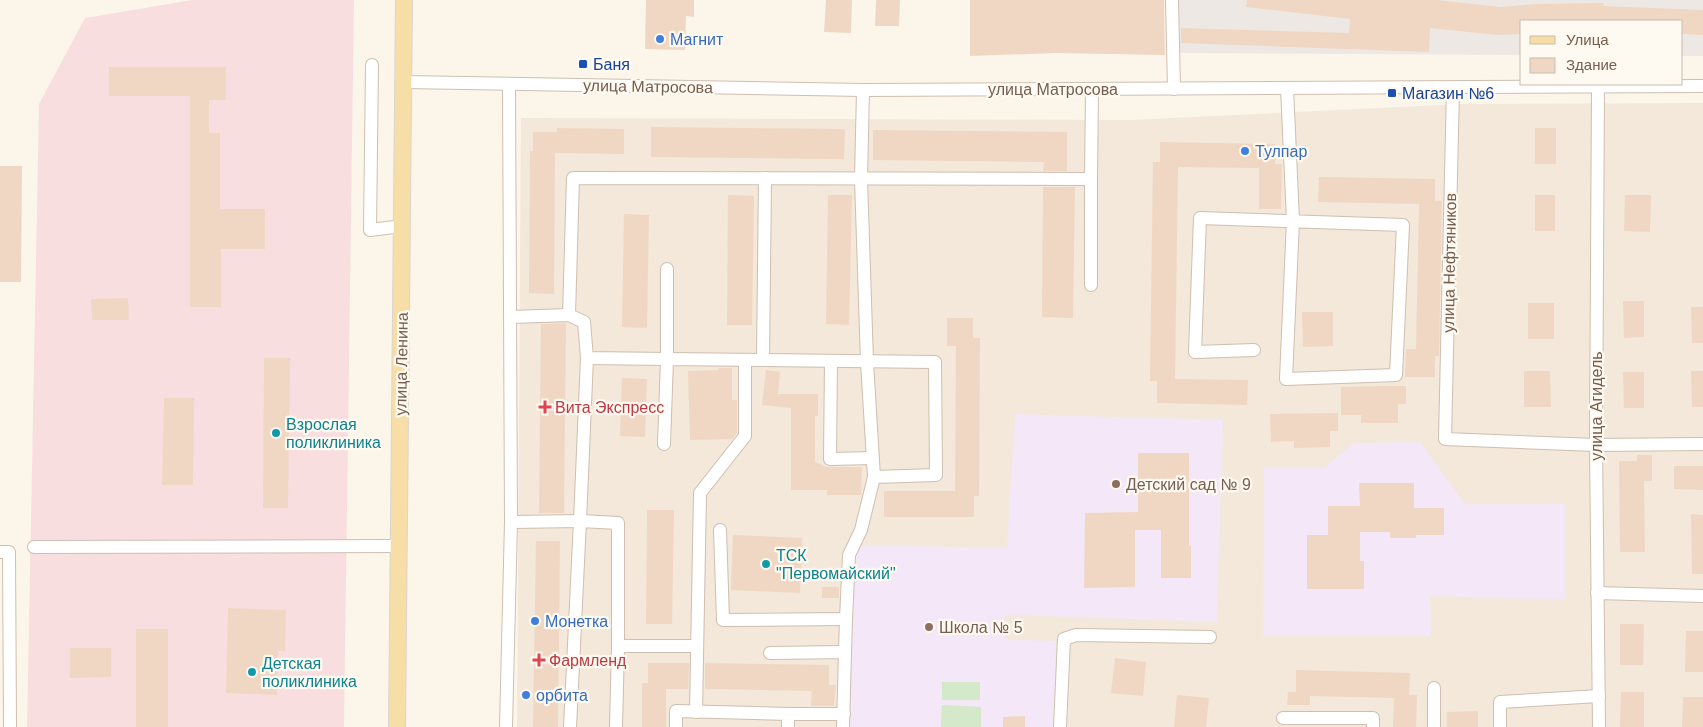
<svg xmlns="http://www.w3.org/2000/svg" width="1703" height="727" viewBox="0 0 1703 727" font-family="Arial,sans-serif">
<style>
.residential{fill:#f3e8d9}
.industrial{fill:#ede8e3}
.education{fill:#f3e7f8}
.medical{fill:#f9dee0}
.green{fill:#d4e9c9}
.building{fill:#f0d7c3}
.lines{fill:none;stroke-linecap:round;stroke-linejoin:round}
.minor-casing{stroke:#cebfb0;stroke-width:14}
.major-casing{stroke:#dbd5d1;stroke-width:18}
.minor{stroke:#fff;stroke-width:12}
.major{stroke:#f7dda6;stroke-width:16}
.shop-dot{fill:#3f7fe0;stroke:#fefaf1;stroke-width:2}
.transit-dot{fill:#1a4fb4;stroke:#fefaf1;stroke-width:2}
.health-dot{fill:#e0444e;stroke:#fefaf1;stroke-width:2}
.culture-dot{fill:#0f9aa8;stroke:#fefaf1;stroke-width:2}
.education-dot{fill:#8d6e63;stroke:#fefaf1;stroke-width:2}
.labels{text-anchor:middle;stroke-width:4.5;stroke-linejoin:round;paint-order:stroke}
.shop-label{font-size:16px;fill:#366cbe;stroke:#fefaf1;text-anchor:start}
.transit-label{font-size:16px;fill:#164399;stroke:#fefaf1;text-anchor:start}
.street-label{font-size:16px;fill:#765e4e;stroke:#fefaf1}
.health-label{font-size:16px;fill:#be3a42;stroke:#fefaf1;text-anchor:start}
.culture-label{font-size:16px;fill:#0d838f;stroke:#fefaf1;text-anchor:start}
.education-label{font-size:16px;fill:#785e54;stroke:#fefaf1;text-anchor:start}
</style>
<rect width="100%" height="100%" fill="#fcf6ea"/>
<path class="residential" d="M1703 103V727H517L521 118 1131 120 1463 104Z"/>
<path class="industrial" d="M1177 0H1703V56H1682V21H1522V55L1176 53Z"/>
<g class="education">
<path d="M1015 414 1223 420 1217 622 1006 615 1005 639 1056 641 1054 727H850L854 545 1007 548Z"/>
<path d="M1420 442 1465 504H1565V600L1430 596 1431 636H1263L1264 468H1324L1353 443Z"/>
</g>
<path class="medical" d="M192 0H354L344 727H27L39 104 85 18Z"/>
<g class="green">
<rect x="942" y="682" width="38" height="18"/>
<path d="M942 705 981 707V727H941Z"/>
</g>
<g class="building">
<path d="M646 0H694V17L686 16 685 50 645 49Z"/>
<path d="M826 0H852L851 33 824 32Z"/>
<path d="M876 0H900L899 26H875Z"/>
<path d="M970 0H1164L1165 55 1056 53 970 56Z"/>
<path d="M1247 0H1437L1500 7 1538 4 1604 3 1603 6 1703 10V35L1682 34V21H1522V34L1497 35 1430 28 1429 52 1181 43V28L1349 33 1350 19 1246 7Z"/>
<path d="M109 67H226V100H209V133H220V209H265V249H221V307H190V96H109Z"/>
<path d="M651 127 845 129 844 159 651 157Z"/>
<path d="M557 128 624 129V154L555 153 554 294 529 293 530 151H533V132H557Z"/>
<rect x="1535" y="128" width="21" height="36"/>
<path d="M873 130 1067 132V171H1043L1044 162 873 160Z"/>
<path d="M1160 142 1275 144V164H1282L1281 209H1259V168L1178 167 1175 379 1248 380 1247 405 1157 403V381H1150L1153 162H1160Z"/>
<path d="M0 166H22L21 282H0Z"/>
<path d="M1319 177 1435 179V201H1442L1439 356H1435V377H1405L1406 349H1416L1419 204 1318 202Z"/>
<path d="M1043 187H1075L1073 318 1042 317Z"/>
<path d="M728 195 754 196 752 325H727Z"/>
<path d="M828 195H852L849 325 826 324Z"/>
<rect x="1535" y="195" width="20" height="36"/>
<path d="M1625 195H1651L1650 232 1624 231Z"/>
<path d="M624 214 649 215 647 328 622 327Z"/>
<path d="M128 298 129 320H92L91 299Z"/>
<path d="M1623 301H1644V337L1624 338Z"/>
<rect x="1528" y="303" width="26" height="36"/>
<path d="M1691 307H1703V343H1692Z"/>
<path d="M1302 312H1333V346L1303 347Z"/>
<path d="M947 318H973V338H980L979 496H974V517H884V491H955L956 346H947Z"/>
<path d="M566 323 564 513H539L541 324Z"/>
<path d="M264 358H290L288 508H263Z"/>
<path d="M719 368H732V400H737V433L732 439 690 440 688 371 718 370Z"/>
<path d="M766 370 780 372 778 394H818V416H815V462L826 467H862L861 495H827V490H791V408L762 405Z"/>
<path d="M1524 371H1550L1551 407H1524Z"/>
<path d="M1691 371H1703V407H1692Z"/>
<path d="M1623 372H1644V408H1624Z"/>
<path d="M622 378 647 379 645 437 620 436Z"/>
<path d="M1383 386H1406V404H1398V423H1361V415H1341V387Z"/>
<path d="M164 398H194L193 485H162Z"/>
<path d="M1338 413V431H1330V447L1294 448V441L1271 442 1270 414Z"/>
<path d="M1138 453H1189V546H1191V578H1161V530H1135V587L1084 588 1085 513 1138 512Z"/>
<path d="M1637 455H1652V481H1644L1645 552H1620L1619 461H1637Z"/>
<path d="M1674 466H1703V490L1674 489Z"/>
<path d="M1359 483H1414V508H1444V535H1416V538H1390V532H1360V561H1364V589H1307V535H1328V506H1360Z"/>
<path d="M647 510H674L672 624H646Z"/>
<path d="M1691 514 1703 515V574H1692Z"/>
<path d="M733 535 802 538 800 593 731 590Z"/>
<path d="M536 541H560L558 727H533Z"/>
<rect x="822" y="587" width="17" height="11"/>
<path d="M228 608 286 610 285 651H278L277 695 226 693Z"/>
<path d="M1620 624H1644L1643 665H1620Z"/>
<rect x="136" y="629" width="32" height="98"/>
<path d="M1686 631H1703V672H1685Z"/>
<path d="M70 648H111V677L70 678Z"/>
<path d="M1115 658 1146 662 1143 696 1111 693Z"/>
<path d="M648 663H689L688 689H666V727H642V683H648Z"/>
<path d="M705 663 829 665V685H836L834 706H811L812 691 705 689Z"/>
<path d="M1296 670 1410 673 1409 695H1417L1416 727H1393L1394 698 1310 696V705H1287L1288 692H1296Z"/>
<path d="M1621 692H1644V727H1620Z"/>
<path d="M1177 695 1209 698 1206 727H1174Z"/>
<path d="M1683 697H1703V727H1682Z"/>
<path d="M1478 711V727H1447V712Z"/>
<path d="M1025 716V727H1003V717Z"/>
</g>
<g class="lines">
<g class="minor-casing">
<g id="minor">
<path d="M1172 0 1174 89"/>
<path d="M372 65 370 230 402 226"/>
<path d="M404 82 863 90 1703 86"/>
<path d="M1598 86 1596 445 1599 727"/>
<path d="M1453 88 1445 439 1596 445 1703 444"/>
<path d="M1091 285V179"/>
<path d="M569 315 573 178 1091 179 1092 90"/>
<path d="M511 317 569 315 584 322 587 358 667 359V269"/>
<path d="M1254 350 1195 352 1200 218 1403 225 1396 375 1286 379 1293 220 1287 88"/>
<path d="M763 360 765 178"/>
<path d="M831 361 830 459 872 458"/>
<path d="M664 444 667 359 935 362 936 475 874 477"/>
<path d="M511 522 580 521 587 358"/>
<path d="M720 530 723 620 846 619 849 555 861 530 874 477 867 362 861 179 863 90"/>
<path d="M34 547 399 546"/>
<path d="M0 552H9L10 727"/>
<path d="M1597 593 1703 596"/>
<path d="M845 652 846 619"/>
<path d="M770 653 845 652 843 727"/>
<path d="M1434 688V727"/>
<path d="M696 712 700 493 745 436V360"/>
<path d="M788 714H844"/>
<path d="M1283 718H1373V727"/>
<path d="M506 727 511 522 509 84"/>
<path d="M570 727 580 521 618 523V646H697"/>
<path d="M616 727 618 646"/>
<path d="M676 727V711L788 714V727"/>
<path d="M1060 727 1064 639 1076 635 1210 637"/>
<path d="M1500 727V702L1599 696"/>
</g>
</g>
<g class="major-casing">
<path id="major" d="M397 727 404 0"/>
</g>
<use href="#minor" class="minor"/>
<use href="#major" class="major"/>
</g>
<g class="shop-dot">
<circle cx="660" cy="39" r="5"/>
<circle cx="1245" cy="151" r="5"/>
<circle cx="535" cy="621" r="5"/>
<circle cx="526" cy="695" r="5"/>
</g>
<g class="transit-dot">
<rect x="578" y="59" width="10" height="10" rx="2.5"/>
<rect x="1387" y="88" width="10" height="10" rx="2.5"/>
</g>
<g class="health-dot">
<path d="M542.5 399.5h5v5h5v5h-5v5h-5v-5h-5v-5h5z"/>
<path d="M536.5 652.5h5v5h5v5h-5v5h-5v-5h-5v-5h5z"/>
</g>
<g class="culture-dot">
<circle cx="276" cy="433" r="5"/>
<circle cx="766" cy="564" r="5"/>
<circle cx="252" cy="672" r="5"/>
</g>
<g class="education-dot">
<circle cx="1116" cy="484" r="5"/>
<circle cx="929" cy="627" r="5"/>
</g>
<g class="labels">
<g class="shop-label">
<text x="670" y="45">Магнит</text>
<text x="1255" y="157">Тулпар</text>
<text x="545" y="627">Монетка</text>
<text x="536" y="701">орбита</text>
</g>
<g class="transit-label">
<text x="593" y="70">Баня</text>
<text x="1402" y="99">Магазин №6</text>
</g>
<g class="street-label">
<text transform="translate(648 86) rotate(1)" y="6">улица Матросова</text>
<text x="1053" y="95">улица Матросова</text>
<text transform="translate(1449 263) rotate(-89)" y="6">улица Нефтяников</text>
<text transform="translate(401 364) rotate(-89)" y="6">улица Ленина</text>
<text transform="translate(1596 406) rotate(-90)" y="6">улица Агидель</text>
</g>
<g class="health-label">
<text x="555" y="413">Вита Экспресс</text>
<text x="549" y="666">Фармленд</text>
</g>
<g class="culture-label">
<text x="286" y="430">Взрослая<tspan x="286" dy="18">поликлиника</tspan></text>
<text x="776" y="561">ТСК<tspan x="776" dy="18">"Первомайский"</tspan></text>
<text x="262" y="669">Детская<tspan x="262" dy="18">поликлиника</tspan></text>
</g>
<g class="education-label">
<text x="1126" y="490">Детский сад № 9</text>
<text x="939" y="633">Школа № 5</text>
</g>
</g>
<rect x="1520" y="20" width="162" height="65" fill="#fefaf1" stroke="#c8bcb0"/>
<rect x="1530" y="36" width="25" height="8" fill="#f7dda6" stroke="#c8bcb0"/>
<text x="1566" y="45" font-size="15" fill="#765e4e">Улица</text>
<rect x="1530" y="58" width="25" height="15" fill="#f0d7c3" stroke="#c8bcb0"/>
<text x="1566" y="70" font-size="15" fill="#765e4e">Здание</text>
</svg>
